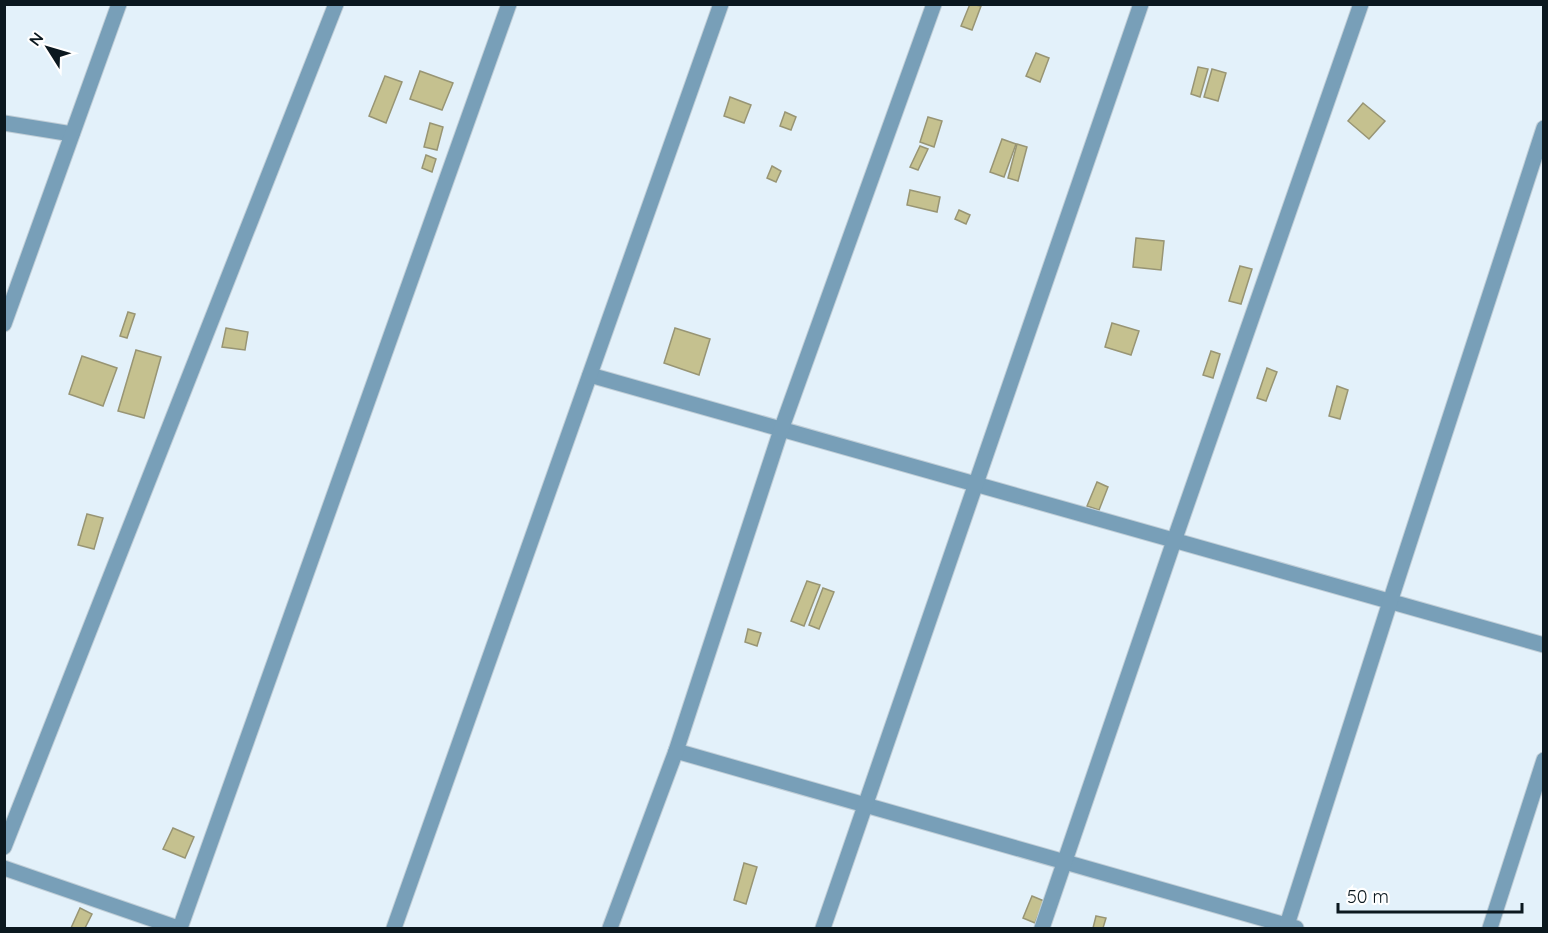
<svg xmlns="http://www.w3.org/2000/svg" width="1548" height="933" viewBox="0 0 1548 933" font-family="Quicksand,sans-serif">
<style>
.building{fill:#c5c18f;stroke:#989574;stroke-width:1.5}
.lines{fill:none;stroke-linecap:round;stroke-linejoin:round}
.minor-casing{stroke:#c0ced7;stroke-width:17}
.minor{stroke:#789fb8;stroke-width:15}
</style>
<rect width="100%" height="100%" fill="#e3f1fa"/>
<g class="building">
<path d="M970 4 981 6 972 30 961 26Z"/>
<path d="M1036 53 1049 58 1040 82 1026 76Z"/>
<path d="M1198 67 1208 69 1200 97 1191 94Z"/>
<path d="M1212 69 1226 73 1218 101 1204 97Z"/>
<path d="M420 71 453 83 442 110 410 99Z"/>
<path d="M385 76 402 82 386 123 369 116Z"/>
<path d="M730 97 751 105 744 123 724 116Z"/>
<path d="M1363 103 1385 121 1369 139 1348 121Z"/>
<path d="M785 112 796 117 791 130 780 126Z"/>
<path d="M928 117 942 121 934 147 920 142Z"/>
<path d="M430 123 443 127 437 150 424 147Z"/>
<path d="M1002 139 1016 144 1004 177 990 172Z"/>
<path d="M1017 144 1027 147 1018 181 1008 178Z"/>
<path d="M920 146 928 149 918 170 910 167Z"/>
<path d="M426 155 436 159 432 172 422 168Z"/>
<path d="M772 166 781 171 776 182 767 178Z"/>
<path d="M910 190 940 197 937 212 907 205Z"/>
<path d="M959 210 970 215 966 224 955 219Z"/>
<path d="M1136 238 1164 241 1161 270 1133 267Z"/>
<path d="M1240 266 1252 269 1241 304 1229 301Z"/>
<path d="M128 312 135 314 127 338 120 336Z"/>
<path d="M1112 323 1139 331 1131 355 1105 347Z"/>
<path d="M226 328 248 332 245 350 222 347Z"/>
<path d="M675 328 710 339 699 375 664 363Z"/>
<path d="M136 350 161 357 144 418 118 411Z"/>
<path d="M1211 351 1220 354 1213 378 1203 375Z"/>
<path d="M82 356 117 368 103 406 69 394Z"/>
<path d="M1267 368 1277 372 1266 401 1257 398Z"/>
<path d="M1337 386 1348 390 1340 419 1329 416Z"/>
<path d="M1097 482 1108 487 1099 510 1087 506Z"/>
<path d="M87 514 103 518 94 549 78 545Z"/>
<path d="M807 581 820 585 804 626 791 621Z"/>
<path d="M823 588 834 592 819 629 809 625Z"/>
<path d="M748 629 761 633 757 646 745 642Z"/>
<path d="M173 828 194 837 185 858 163 849Z"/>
<path d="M744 863 757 867 746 904 734 900Z"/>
<path d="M1032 896 1044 901 1035 923 1023 918Z"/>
<path d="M80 908 92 914 85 928H71Z"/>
<path d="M1096 916 1106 918 1103 928H1093Z"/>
</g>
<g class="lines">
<g class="minor-casing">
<g id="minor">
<path d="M4 123 72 134"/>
<path d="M4 324 119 4"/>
<path d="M590 375 1544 645"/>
<path d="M676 751 1296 928"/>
<path d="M4 847 336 4"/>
<path d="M4 868 178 928"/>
<path d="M180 928 509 4"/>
<path d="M394 928 721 4"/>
<path d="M610 928 676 751 781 430 934 4"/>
<path d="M823 928 1141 4"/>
<path d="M1042 928 1174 541 1361 4"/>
<path d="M1286 928 1390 602 1544 128"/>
<path d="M1490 928 1544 760"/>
</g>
</g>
<use href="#minor" class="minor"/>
</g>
<rect width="1548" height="933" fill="none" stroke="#0b181f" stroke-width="12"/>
<g transform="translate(48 48) rotate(307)" stroke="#ffffff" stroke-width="4.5" paint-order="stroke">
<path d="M0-4.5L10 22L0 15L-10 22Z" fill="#0b181f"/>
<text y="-9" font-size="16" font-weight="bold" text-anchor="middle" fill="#0b181f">N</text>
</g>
<path d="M1338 903v9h184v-9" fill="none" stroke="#0b181f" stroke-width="3"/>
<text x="1347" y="903" font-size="18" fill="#0b181f" stroke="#ffffff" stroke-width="4.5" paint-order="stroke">50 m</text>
</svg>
